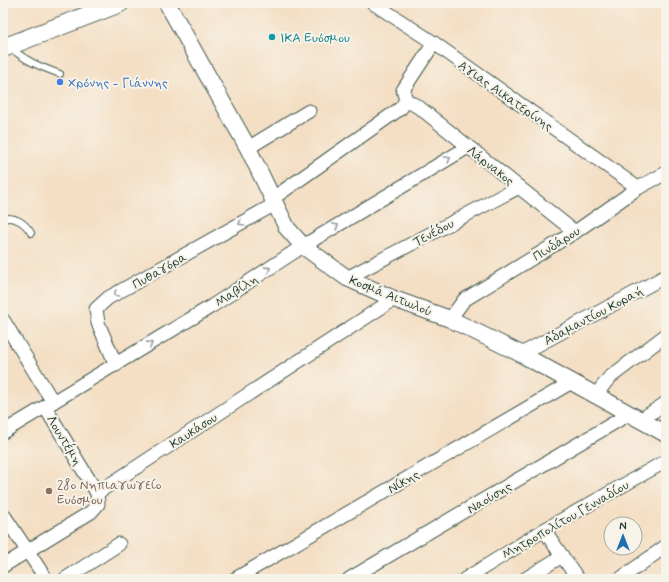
<svg xmlns="http://www.w3.org/2000/svg" width="669" height="582" viewBox="0 0 669 582" font-family="Mynerve,sans-serif">
<style>
.lines{fill:none;stroke-linecap:round;stroke-linejoin:round}
.service-casing{stroke:#3f554a;stroke-width:8}
.minor-casing{stroke:#3f554a;stroke-width:15}
.tertiary-casing{stroke:#3f554a;stroke-width:18}
.secondary-casing{stroke:#3f554a;stroke-width:20}
.service{stroke:#fff;stroke-width:6}
.minor{stroke:#fff;stroke-width:13}
.tertiary{stroke:#fff;stroke-width:16}
.secondary{stroke:#fff;stroke-width:18}
.oneway{stroke:#8f9e9a}
.culture-dot{fill:#0f9aa8;stroke:#f7f3e8;stroke-width:1.5}
.shop-dot{fill:#3f7fe0;stroke:#f7f3e8;stroke-width:1.5}
.education-dot{fill:#8d6e63;stroke:#f7f3e8;stroke-width:1.5}
.labels{text-anchor:middle;stroke-width:4;stroke-linejoin:round;paint-order:stroke}
.culture-label{font-size:13px;fill:#0d838f;stroke:#f7f3e8;text-anchor:start}
.shop-label{font-size:13px;fill:#366cbe;stroke:#f7f3e8;text-anchor:start}
.street-label{font-size:13px;fill:#1f3d34;stroke:#f7f3e8}
.education-label{font-size:13px;fill:#785e54;stroke:#f7f3e8;text-anchor:start}
</style>
<rect width="100%" height="100%" fill="#f7f3e8"/>
<filter id="ink" filterUnits="userSpaceOnUse"><feTurbulence type="fractalNoise" baseFrequency=".025" numOctaves="2"/><feDisplacementMap in="SourceGraphic" scale="8" xChannelSelector="R" yChannelSelector="G"/><feConvolveMatrix kernelMatrix="1 2 1 2 8 2 1 2 1" color-interpolation-filters="sRGB"/></filter>
<filter id="wash" filterUnits="userSpaceOnUse"><feTurbulence type="fractalNoise" baseFrequency=".012" numOctaves="4" result="noise"/><feDisplacementMap in="SourceGraphic" scale="16" xChannelSelector="R" yChannelSelector="G"/><feGaussianBlur stdDeviation="0.9" result="paint"/><feColorMatrix in="noise" values="0 0 0 0 0 0 0 0 0 0 0 0 0 0 0 0 0 1.4 0 .05"/><feComposite in="paint" operator="in"/></filter>
<g filter="url(#wash)">
<rect width="100%" height="100%" fill="#f4dfc5"/>
</g>
<g filter="url(#ink)">
<g class="lines">
<g class="service-casing">
<g id="service">
<path d="M10 47C25 61 41 67 60 74"/>
<path d="M3 219C15 215 26 224 31 233"/>
</g>
</g>
<g class="minor-casing">
<g id="minor">
<path d="M373 3 434 43 638 188"/>
<path d="M406 100 420 108 575 232"/>
<path d="M248 148 309 111"/>
<path d="M272 199 401 108 406 100 403 90 434 43"/>
<path d="M347 278 519 187"/>
<path d="M450 319 464 300 575 232 638 188 666 173"/>
<path d="M3 320 53 402"/>
<path d="M521 354 666 276"/>
<path d="M116 365 98 323 96 309 108 298 275 204"/>
<path d="M595 396 609 378 666 335"/>
<path d="M640 420 666 403"/>
<path d="M3 432 212 306 303 246 468 147"/>
<path d="M97 493 394 299"/>
<path d="M3 514 46 579"/>
<path d="M544 530 578 579"/>
<path d="M3 566 91 512 98 504 97 493 45 407"/>
<path d="M65 579 119 544"/>
<path d="M235 579 570 383"/>
<path d="M349 579 629 414"/>
<path d="M465 579 544 530 666 461"/>
<path d="M525 579 562 556"/>
<path d="M620 579 666 546"/>
</g>
</g>
<g class="tertiary-casing">
<path id="tertiary" d="M167 3 248 148 287 228 303 246 347 278 394 299 450 319 521 354 666 434"/>
</g>
<g class="secondary-casing">
<path id="secondary" d="M3 48 120 3"/>
</g>
<use href="#service" class="service"/>
<use href="#minor" class="minor"/>
<use href="#tertiary" class="tertiary"/>
<use href="#secondary" class="secondary"/>
</g>
<defs><path id="oneway-chevron" d="M-2-3.5L2.5 0L-2 3.5" fill="none" stroke-width="1.6" stroke-linecap="round" stroke-linejoin="round"/></defs>
<g class="oneway">
<use href="#oneway-chevron" transform="translate(448 159) rotate(-31)"/>
<use href="#oneway-chevron" transform="translate(241 223) rotate(150)"/>
<use href="#oneway-chevron" transform="translate(336 226) rotate(-31)"/>
<use href="#oneway-chevron" transform="translate(268 269) rotate(-33)"/>
<use href="#oneway-chevron" transform="translate(116 294) rotate(150)"/>
<use href="#oneway-chevron" transform="translate(150 344) rotate(-32)"/>
</g>
</g>
<circle class="culture-dot" cx="272" cy="37" r="4"/>
<circle class="shop-dot" cx="60" cy="82" r="4"/>
<circle class="education-dot" cx="49" cy="491" r="4"/>
<g class="labels">
<g class="culture-label">
<text x="280" y="42">ΙΚΑ Ευόσμου</text>
</g>
<g class="shop-label">
<text x="68" y="87">Χρόνης - Γιάννης</text>
</g>
<g class="street-label">
<text transform="translate(506 95) rotate(35)" y="5">Αγιας Αικατερίνης</text>
<text transform="translate(491 165) rotate(38)" y="5">Λάρνακος</text>
<text transform="translate(433 232) rotate(-28)" y="5">Τενέδου</text>
<text transform="translate(556 243) rotate(-32)" y="5">Πινδάρου</text>
<text transform="translate(159 270) rotate(-30)" y="5">Πυθαγόρα</text>
<text transform="translate(236 290) rotate(-33)" y="5">Μαβίλη</text>
<text transform="translate(391 295) rotate(22)" y="5">Κοσμά Αιτωλού</text>
<text transform="translate(593 315) rotate(-28)" y="5">Αδαμαντίου Κοραή</text>
<text transform="translate(193 430) rotate(-33)" y="5">Καυκάσου</text>
<text transform="translate(65 440) rotate(59)" y="5">Λουντέμη</text>
<text transform="translate(403 481) rotate(-30)" y="5">Νίκης</text>
<text transform="translate(489 497) rotate(-31)" y="5">Ναούσης</text>
<text transform="translate(565 519) rotate(-30)" y="5">Μητροπολίτου Γενναδίου</text>
</g>
<g class="education-label">
<text x="57" y="489">28ο Νηπιαγωγείο<tspan x="57" dy="15">Ευόσμου</tspan></text>
</g>
</g>
<rect width="669" height="582" fill="none" stroke="#f7f3e8" stroke-width="16"/>
<g transform="translate(623 536)"><circle r="19" fill="#f7f3e8" stroke="#a1aaa0"/>
<path d="M0-3L7 15L0 10L-7 15Z" fill="#1f6fb2"/>
<text y="-6" font-size="11" font-weight="bold" text-anchor="middle" fill="#1f3d34">N</text>
</g>
</svg>
